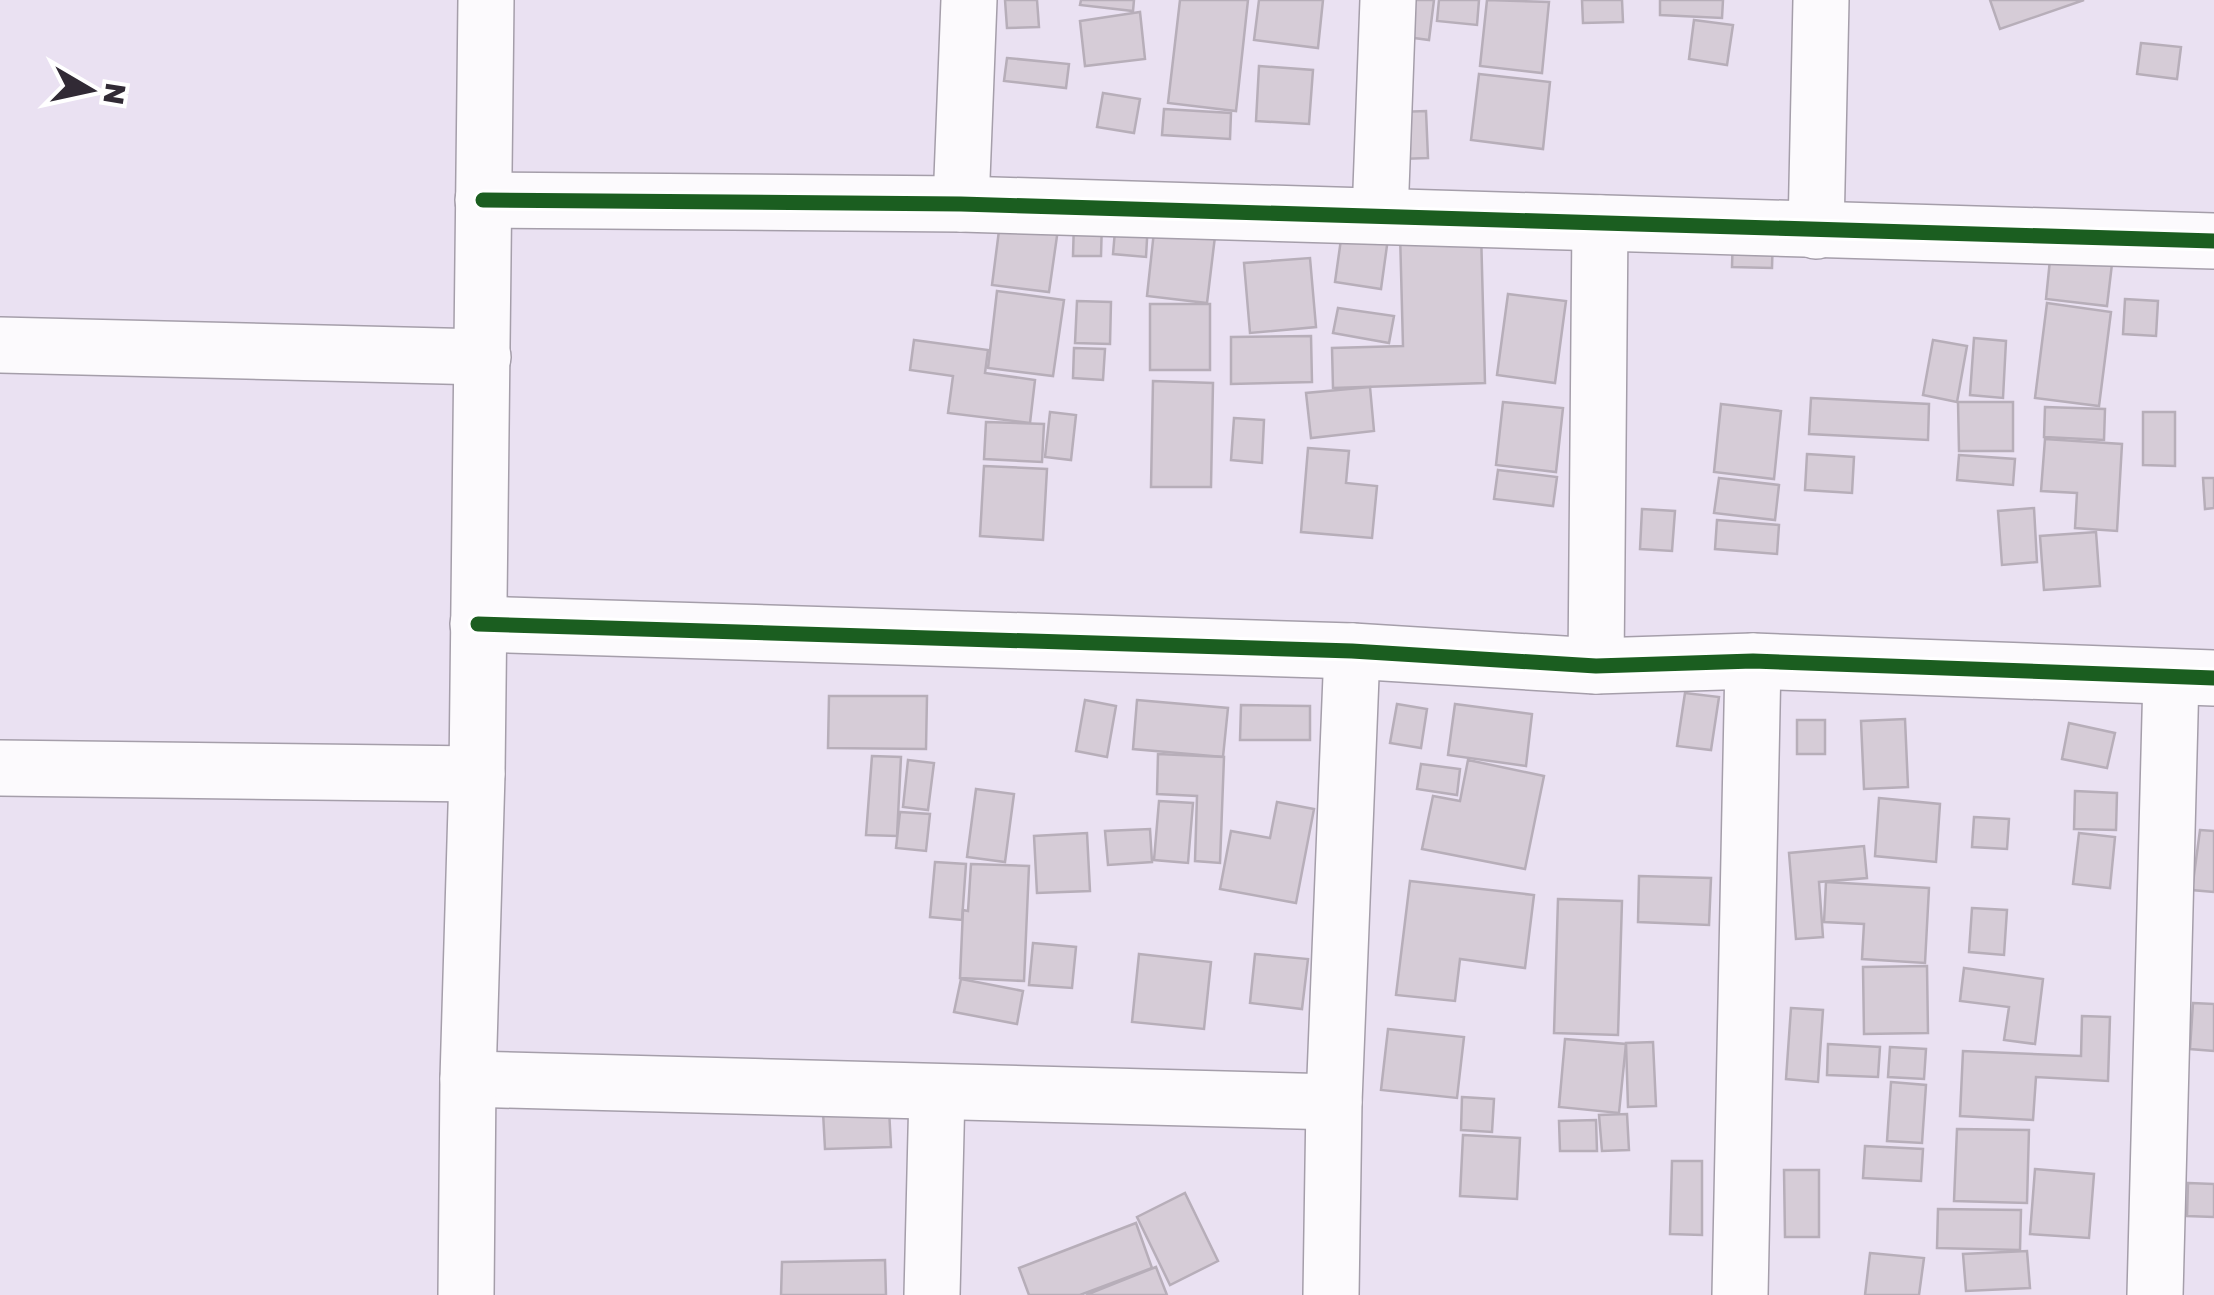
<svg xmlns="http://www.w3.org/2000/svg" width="2214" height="1295" viewBox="0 0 2214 1295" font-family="'Golos Text',sans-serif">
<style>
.building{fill:#d6ccd7;stroke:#b7aeb9;stroke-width:2.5}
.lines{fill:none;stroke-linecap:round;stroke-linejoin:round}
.street-casing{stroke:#a59eaa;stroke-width:58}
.street{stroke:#fcfafd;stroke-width:55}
.cycleway-casing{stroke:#fff;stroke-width:21}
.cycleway{stroke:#1b5e20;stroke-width:15}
</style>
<rect width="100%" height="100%" fill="#eae1f2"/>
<g class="building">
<path d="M1005 0H1037L1039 27 1007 28Z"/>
<path d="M1081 0H1134L1133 11 1080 5Z"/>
<path d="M1180 0H1248L1236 111 1168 103Z"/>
<path d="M1259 0H1323L1318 48 1254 40Z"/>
<path d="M1404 0H1434L1429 40 1399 36Z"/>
<path d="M1439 0H1479L1477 25 1437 21Z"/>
<path d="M1487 0 1549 2 1542 73 1480 66Z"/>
<path d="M1582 0H1622L1623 22 1583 23Z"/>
<path d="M1660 0H1723L1722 18 1660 15Z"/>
<path d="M1990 0H2084L2000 29Z"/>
<path d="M1140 12 1145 59 1085 66 1080 21Z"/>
<path d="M1694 20 1733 25 1727 65 1689 59Z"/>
<path d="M2141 43 2181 47 2177 79 2137 74Z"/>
<path d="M1007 58 1069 64 1066 88 1004 81Z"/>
<path d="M1259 66 1313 70 1309 124 1256 121Z"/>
<path d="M1479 74 1550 82 1543 149 1471 140Z"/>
<path d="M1103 93 1140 99 1134 133 1097 127Z"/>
<path d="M1164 109 1231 113 1230 139 1162 135Z"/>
<path d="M1426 111 1428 158 1400 159 1399 112Z"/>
<path d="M1001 215 1059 222 1049 292 992 285Z"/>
<path d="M1116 219 1148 222 1146 257 1113 254Z"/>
<path d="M1074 221H1102L1101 256H1073Z"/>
<path d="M1155 222 1216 228 1207 303 1147 296Z"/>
<path d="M1343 225 1389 231 1381 289 1335 282Z"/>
<path d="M1481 231 1485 383 1333 388 1332 348 1403 346 1400 233Z"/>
<path d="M1733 233H1773L1772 268 1732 267Z"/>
<path d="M2052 240 2114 247 2107 306 2046 299Z"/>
<path d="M1310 258 1316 327 1250 333 1244 263Z"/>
<path d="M997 291 1064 300 1053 376 988 368Z"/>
<path d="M1508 294 1566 301 1555 383 1497 375Z"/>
<path d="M2125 299 2158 301 2156 336 2123 334Z"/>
<path d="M1077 301 1111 302 1110 344 1075 343Z"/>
<path d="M2047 303 2111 312 2099 406 2035 398Z"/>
<rect x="1150" y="304" width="60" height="66"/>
<path d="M1338 308 1394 316 1389 343 1333 333Z"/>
<path d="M1311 336 1312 382 1231 384V337Z"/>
<path d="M1974 338 2006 341 2003 398 1970 395Z"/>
<path d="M914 340 988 350 985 373 1035 380 1030 423 948 413 953 376 910 370Z"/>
<path d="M1933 340 1967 346 1957 402 1923 395Z"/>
<path d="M1074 348 1105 349 1103 380 1073 378Z"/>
<path d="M1153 381 1213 383 1211 487H1151Z"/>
<path d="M1370 387 1374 431 1311 438 1306 393Z"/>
<path d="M1811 398 1929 404 1928 440 1809 434Z"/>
<path d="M1503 402 1563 408 1556 472 1496 465Z"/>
<path d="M1958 402H2013V451H1959Z"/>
<path d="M1721 404 1781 411 1774 479 1714 472Z"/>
<path d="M2045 407 2105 409 2104 440 2044 437Z"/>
<path d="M1050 412 1076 415 1071 460 1045 457Z"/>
<path d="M2143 412H2175V466L2143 465Z"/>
<path d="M1234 418 1264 420 1262 463 1231 460Z"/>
<path d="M986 422 1044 424 1042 462 984 459Z"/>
<path d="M2045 439 2122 444 2117 531 2075 528 2077 493 2041 491Z"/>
<path d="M1308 448 1349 451 1346 483 1377 486 1372 538 1301 532Z"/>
<path d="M1807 454 1854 457 1852 493 1805 490Z"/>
<path d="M1959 455 2015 459 2013 485 1957 480Z"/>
<path d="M984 466 1047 469 1043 540 980 536Z"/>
<path d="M1498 470 1557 477 1553 506 1494 499Z"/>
<path d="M1719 478 1779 485 1775 520 1714 513Z"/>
<path d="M2203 478H2214V508L2205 509Z"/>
<path d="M2034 508 2037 562 2002 565 1998 511Z"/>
<path d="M1642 509 1675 511 1672 551 1640 549Z"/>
<path d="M1717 520 1779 525 1777 554 1715 549Z"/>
<path d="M2096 532 2100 586 2044 590 2040 536Z"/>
<path d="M1685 693 1719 697 1711 750 1677 746Z"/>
<path d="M829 696H927L926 749 828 748Z"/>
<path d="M1085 700 1116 706 1107 757 1076 751Z"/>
<path d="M1137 700 1228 708 1223 757 1133 749Z"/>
<path d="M1397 704 1427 709 1421 748 1390 743Z"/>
<path d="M1455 704 1532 714 1526 766 1448 755Z"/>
<path d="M1241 705 1310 706V740H1240Z"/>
<path d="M1905 719 1908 787 1864 789 1861 721Z"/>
<rect x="1797" y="720" width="28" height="34"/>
<path d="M2069 723 2115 733 2107 768 2062 759Z"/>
<path d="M1158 754 1224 757 1220 863 1195 861 1197 796 1157 794Z"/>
<path d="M872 756 901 757 897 836 866 835Z"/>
<path d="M908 760 934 763 928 810 903 807Z"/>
<path d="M1468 760 1544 776 1525 869 1422 849 1433 796 1460 801Z"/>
<path d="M1421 764 1460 769 1457 795 1417 789Z"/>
<path d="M976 789 1014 794 1005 862 967 857Z"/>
<path d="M2075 791 2117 793 2116 830 2074 829Z"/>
<path d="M1879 798 1940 804 1936 862 1875 856Z"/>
<path d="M1159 801 1193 803 1188 863 1154 860Z"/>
<path d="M1277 802 1314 809 1296 903 1220 889 1231 831 1270 838Z"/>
<path d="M900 812 930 814 926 851 896 848Z"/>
<path d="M1974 817 2009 819 2007 849 1972 847Z"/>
<path d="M1150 829 1152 862 1108 865 1105 831Z"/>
<path d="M2200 830 2214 831V892L2192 890Z"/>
<path d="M1087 833 1090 891 1037 893 1034 836Z"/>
<path d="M2079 833 2115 837 2110 888 2073 884Z"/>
<path d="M1864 846 1867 878 1819 882 1823 937 1796 939 1789 853Z"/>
<path d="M935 862 966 864 962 920 930 917Z"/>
<path d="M971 864 1029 866 1024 981 960 978 963 910 968 911Z"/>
<path d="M1639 876 1711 878 1709 925 1638 922Z"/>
<path d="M1410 881 1534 895 1525 968 1460 959 1455 1001 1396 995Z"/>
<path d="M1826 882 1929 888 1925 963 1862 959 1864 924 1824 922Z"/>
<path d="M1558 899 1622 901 1618 1035 1554 1033Z"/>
<path d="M1972 908 2007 910 2004 955 1969 952Z"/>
<path d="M1033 943 1076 947 1072 988 1029 985Z"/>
<path d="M1139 954 1211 962 1204 1029 1132 1022Z"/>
<path d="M1255 954 1308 959 1302 1009 1250 1003Z"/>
<path d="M1927 966 1928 1033 1864 1034 1863 967Z"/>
<path d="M1964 968 2043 979 2035 1044 2004 1040 2009 1007 1960 1001Z"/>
<path d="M961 979 1023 991 1017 1024 954 1012Z"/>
<path d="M2193 1003 2214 1004V1051L2190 1049Z"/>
<path d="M1791 1008 1823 1010 1818 1082 1786 1079Z"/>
<path d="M2082 1016 2110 1017 2108 1081 2036 1077 2033 1120 1960 1116 1963 1051 2081 1056Z"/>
<path d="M1388 1029 1464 1037 1457 1098 1381 1090Z"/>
<path d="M1565 1039 1626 1044 1619 1113 1559 1107Z"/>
<path d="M1653 1042 1656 1106 1628 1107 1626 1043Z"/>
<path d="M1828 1044 1880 1047 1878 1077 1827 1075Z"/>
<path d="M1890 1047 1926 1049 1924 1079 1888 1077Z"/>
<path d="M1891 1082 1926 1085 1922 1143 1887 1141Z"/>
<path d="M1462 1097 1494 1099 1492 1132 1461 1130Z"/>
<path d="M889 1109 891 1147 825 1149 823 1112Z"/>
<path d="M1627 1114 1629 1150 1602 1151 1599 1115Z"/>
<path d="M1596 1120 1597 1151H1560L1559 1121Z"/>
<path d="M1957 1129 2029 1130 2027 1203 1954 1201Z"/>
<path d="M1463 1135 1520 1138 1517 1199 1460 1196Z"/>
<path d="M1865 1146 1923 1149 1921 1181 1863 1178Z"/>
<path d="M1672 1161H1702V1235L1670 1234Z"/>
<path d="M2035 1169 2094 1174 2089 1238 2030 1234Z"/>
<path d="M1784 1170H1819V1237H1785Z"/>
<path d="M2188 1183 2214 1184V1217L2187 1216Z"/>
<path d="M1185 1193 1218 1261 1170 1285 1137 1217Z"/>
<path d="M1938 1209 2021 1210 2020 1250 1937 1248Z"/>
<path d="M1136 1223 1152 1268 1080 1295H1029L1019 1268Z"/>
<path d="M2027 1251 2030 1288 1966 1291 1963 1254Z"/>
<path d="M1870 1253 1924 1258 1919 1295H1865Z"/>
<path d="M885 1260 886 1295H781L782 1262Z"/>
<path d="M1156 1267 1167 1295H1086Z"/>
</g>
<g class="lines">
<g class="street-casing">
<g id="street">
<path d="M483 200 961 204 2214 241"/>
<path d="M961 204 969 0"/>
<path d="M1380 216 1388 0"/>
<path d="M1816 231 1821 0"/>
<path d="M0 345 483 357"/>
<path d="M478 624 1352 651 1596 666 1753 661 2214 678"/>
<path d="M1596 666 1600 223"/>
<path d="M0 768 477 774"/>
<path d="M468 1079 1334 1102"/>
<path d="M466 1295 468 1079 477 774 486 0"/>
<path d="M932 1295 937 1092"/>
<path d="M1331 1295 1334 1102 1352 651"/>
<path d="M1740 1295 1753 661"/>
<path d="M2155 1295 2171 677"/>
</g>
</g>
<use href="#street" class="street"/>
<g class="cycleway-casing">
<g id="cycleway">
<path d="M483 200 961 204 2214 241"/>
<path d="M478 624 1352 651 1596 666 1753 661 2214 678"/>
</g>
</g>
<use href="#cycleway" class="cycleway"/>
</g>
<g transform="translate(90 90) rotate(99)" stroke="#ffffff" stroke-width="8" paint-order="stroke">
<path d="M0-8L18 38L0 25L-18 38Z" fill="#312a35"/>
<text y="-15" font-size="28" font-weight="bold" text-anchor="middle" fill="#312a35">N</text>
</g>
</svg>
